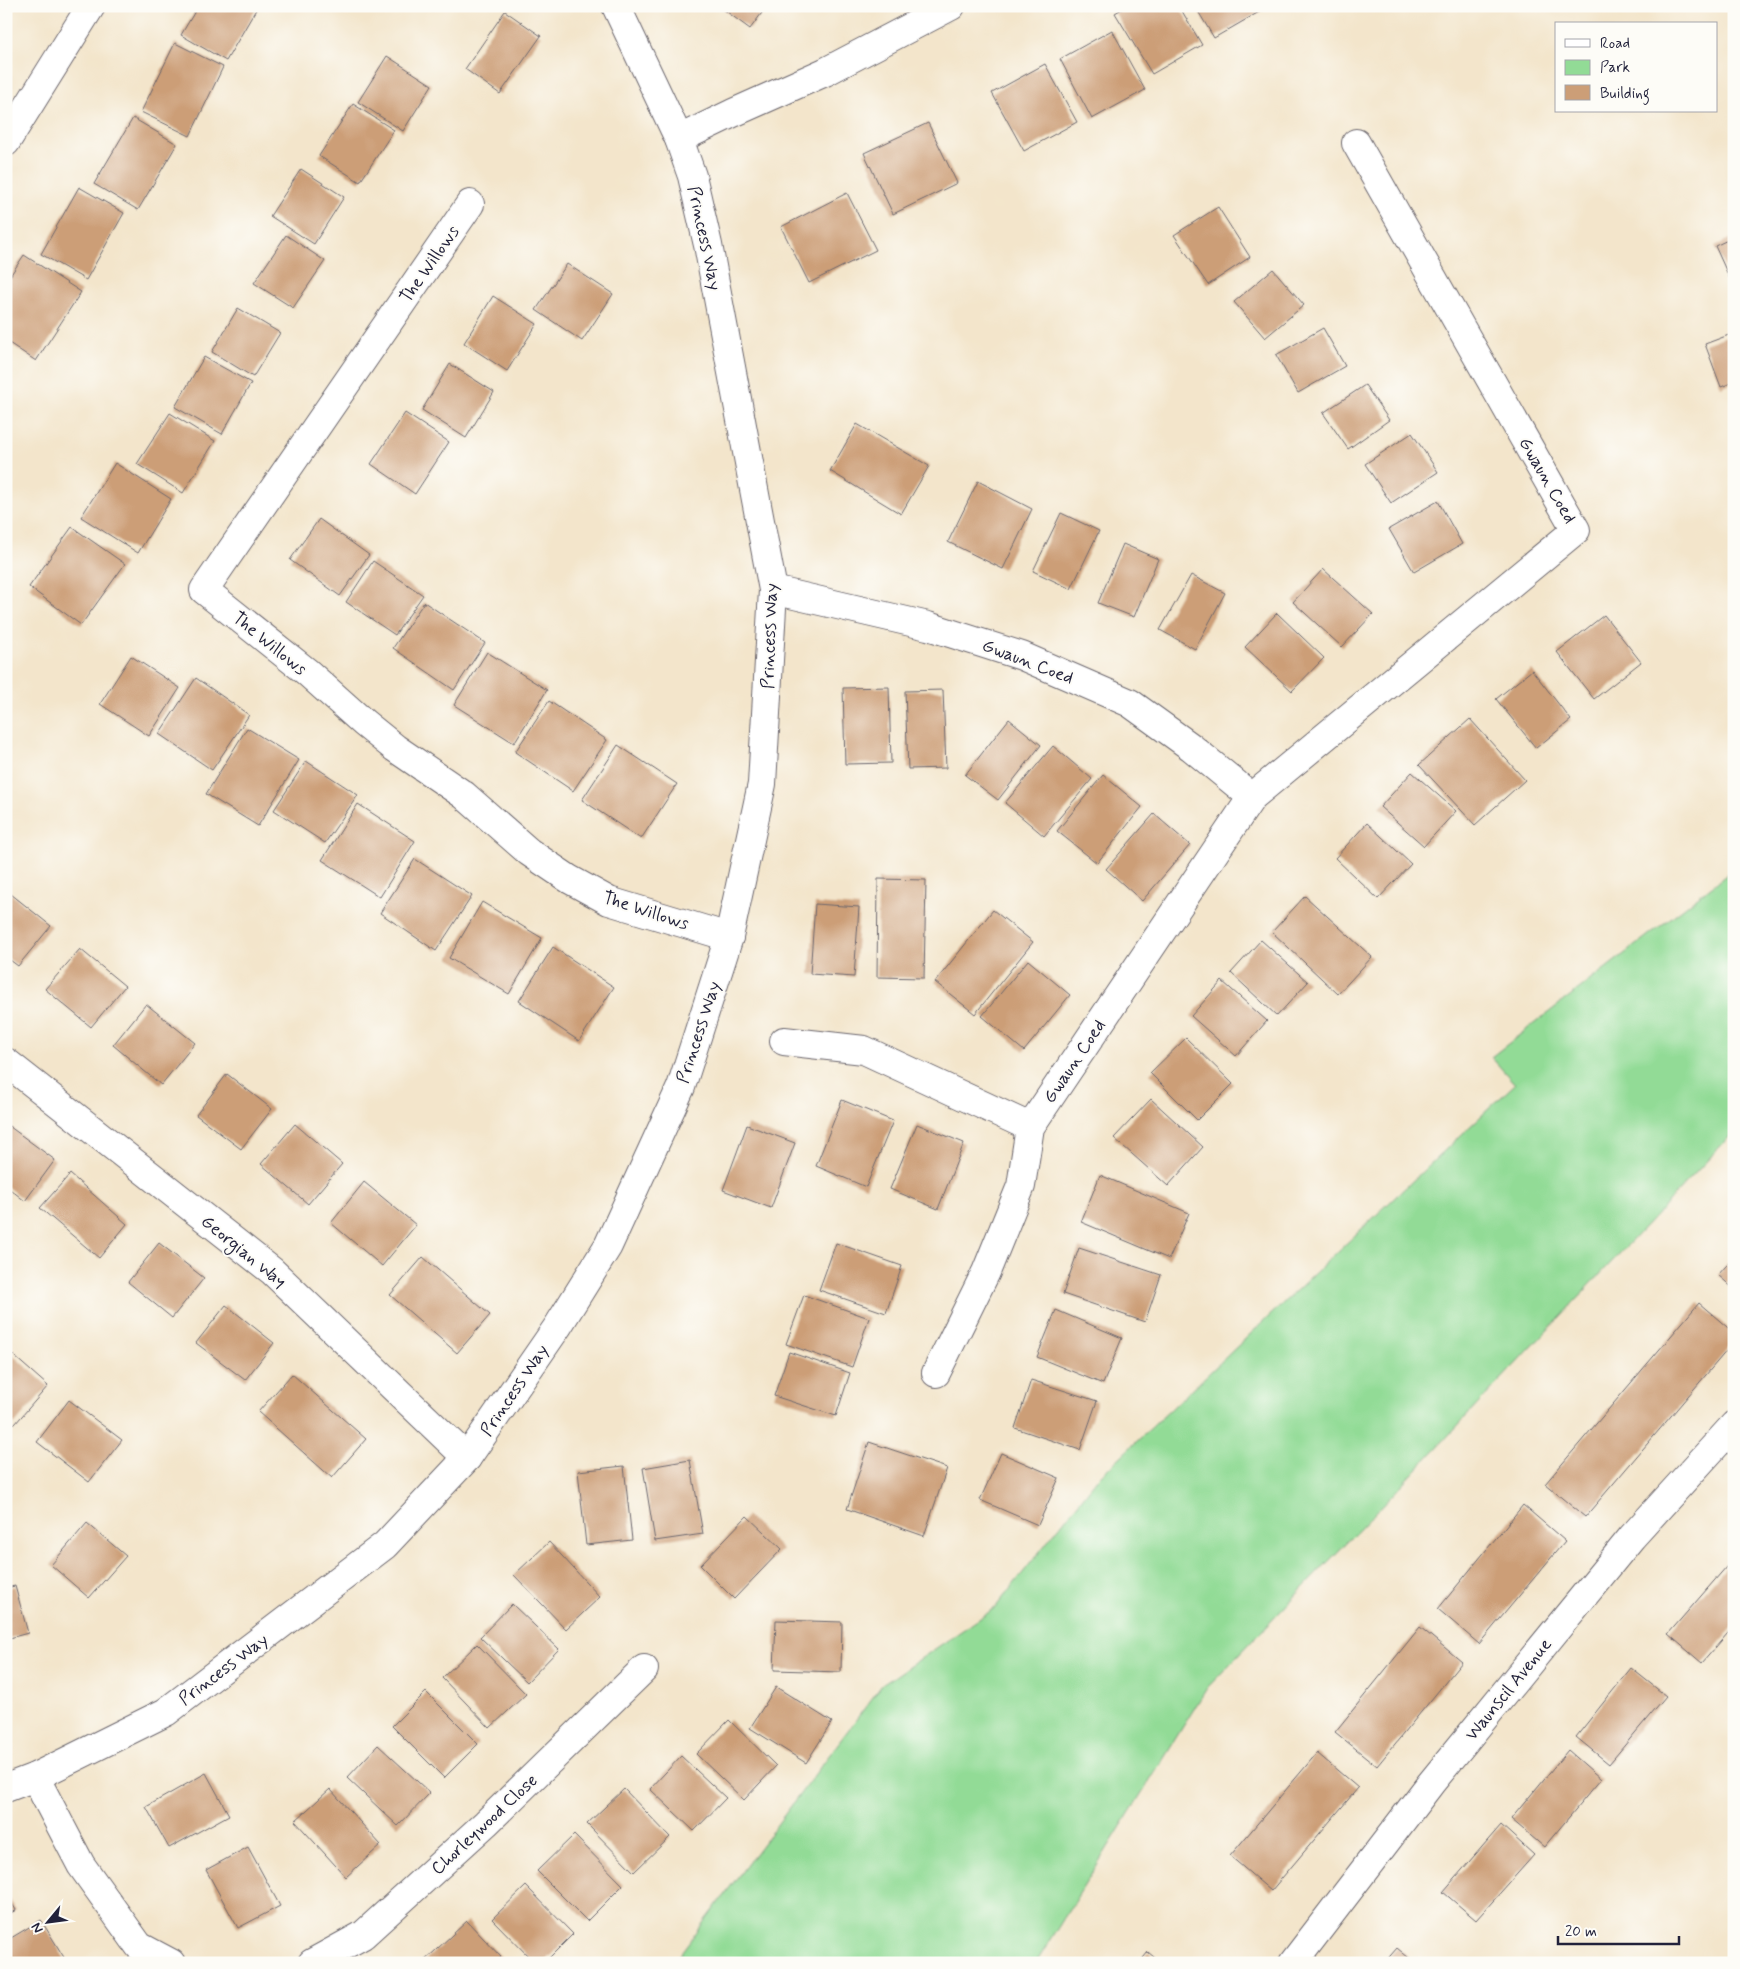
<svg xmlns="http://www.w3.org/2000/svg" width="1740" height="1969" viewBox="0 0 1740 1969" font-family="Mynerve,sans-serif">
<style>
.green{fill:#92db96;stroke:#5a7e68}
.building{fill:#cc9e77}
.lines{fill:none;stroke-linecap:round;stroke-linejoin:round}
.minor-casing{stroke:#6b666d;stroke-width:30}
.tertiary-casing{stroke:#6b666d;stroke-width:30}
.minor{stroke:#fff;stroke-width:28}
.tertiary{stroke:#fff;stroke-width:28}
.labels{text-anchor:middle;stroke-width:4;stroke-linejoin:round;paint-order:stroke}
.street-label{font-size:18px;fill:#22223b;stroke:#fdfcf7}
</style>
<rect width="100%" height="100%" fill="#fdfcf7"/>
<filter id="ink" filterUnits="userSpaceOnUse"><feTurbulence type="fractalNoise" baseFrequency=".02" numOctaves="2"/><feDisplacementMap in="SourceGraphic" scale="10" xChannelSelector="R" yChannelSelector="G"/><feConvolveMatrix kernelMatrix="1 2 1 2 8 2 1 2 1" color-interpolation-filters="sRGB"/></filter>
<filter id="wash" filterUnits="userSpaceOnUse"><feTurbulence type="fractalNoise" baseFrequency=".0096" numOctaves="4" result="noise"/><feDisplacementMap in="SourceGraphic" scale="20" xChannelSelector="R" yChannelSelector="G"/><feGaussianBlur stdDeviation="1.12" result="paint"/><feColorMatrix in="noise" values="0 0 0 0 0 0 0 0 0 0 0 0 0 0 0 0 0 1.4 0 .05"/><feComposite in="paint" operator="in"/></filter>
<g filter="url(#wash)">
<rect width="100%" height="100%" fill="#f3e5cb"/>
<path class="green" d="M1734 869V1132L1399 1488 1207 1688 1036 1963H673L882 1685 995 1608 1098 1478 1515 1084 1491 1057Z"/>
<g id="blocks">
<g class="building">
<path d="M198 6H258L226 61 181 35Z"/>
<path d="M719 6H767L750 29Z"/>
<path d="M1127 6H1179L1202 45 1152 74 1115 13Z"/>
<path d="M1195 6H1265L1266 8 1214 38Z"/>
<path d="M505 11 541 36 500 94 465 69Z"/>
<path d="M1112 30 1145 90 1092 119 1060 59Z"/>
<path d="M175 43 223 67 190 136 141 112Z"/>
<path d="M387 56 432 85 403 131 358 102Z"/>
<path d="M1045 64 1077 122 1024 151 992 93Z"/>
<path d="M353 104 394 130 360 182 319 156Z"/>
<path d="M133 118 177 144 138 210 94 184Z"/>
<path d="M928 123 957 183 893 214 864 153Z"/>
<path d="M301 169 344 197 314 244 270 216Z"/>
<path d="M79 187 124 213 86 280 41 254Z"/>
<path d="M847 193 876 250 809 283 781 227Z"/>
<path d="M1218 207 1250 257 1208 285 1174 235Z"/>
<path d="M286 235 325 261 293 308 254 283Z"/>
<path d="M1734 237V288L1715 246Z"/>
<path d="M24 255 81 292 36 361 6 341V282Z"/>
<path d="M567 264 613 294 582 341 536 310Z"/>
<path d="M1273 269 1304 305 1265 338 1234 302Z"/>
<path d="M493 296 537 324 507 371 464 343Z"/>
<path d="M238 308 280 333 253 377 212 352Z"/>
<path d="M1323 328 1345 366 1298 393 1276 355Z"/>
<path d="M1734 333V382L1721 387 1705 344Z"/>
<path d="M204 357 251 383 222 434 175 407Z"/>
<path d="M450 364 494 392 466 438 422 410Z"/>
<path d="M1365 385 1389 420 1348 449 1323 413Z"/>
<path d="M170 413 215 441 183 493 137 464Z"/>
<path d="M405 413 449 442 415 494 371 464Z"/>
<path d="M857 424 929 466 901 514 830 471Z"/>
<path d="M1412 433 1438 472 1391 503 1365 464Z"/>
<path d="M115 463 171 499 138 553 81 517Z"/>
<path d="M978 481 1032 509 1003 569 948 542Z"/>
<path d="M1438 501 1462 544 1414 572 1389 529Z"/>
<path d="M1061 513 1099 531 1071 589 1033 571Z"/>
<path d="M319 519 369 555 340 596 290 560Z"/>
<path d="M72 527 125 564 81 625 29 587Z"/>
<path d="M1123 544 1158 559 1134 617 1098 603Z"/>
<path d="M373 561 423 595 395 635 346 602Z"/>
<path d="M1323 569 1373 614 1342 647 1293 602Z"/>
<path d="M1191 575 1225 593 1195 649 1160 630Z"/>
<path d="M424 602 485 643 454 690 393 648Z"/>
<path d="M1277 613 1324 658 1292 691 1245 647Z"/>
<path d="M1604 615 1641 662 1594 699 1557 652Z"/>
<path d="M487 652 547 690 514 743 454 705Z"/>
<path d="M131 656 180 688 149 736 100 704Z"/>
<path d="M1532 670 1571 720 1536 748 1496 699Z"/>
<path d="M196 678 249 715 212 770 159 734Z"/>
<path d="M889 687 891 763 845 764 843 688Z"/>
<path d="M943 690 946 768 908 769 905 691Z"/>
<path d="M549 701 607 740 573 791 515 752Z"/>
<path d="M1009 719 1041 745 998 800 965 775Z"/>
<path d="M1470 719 1525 780 1475 825 1419 765Z"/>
<path d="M247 728 299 760 258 826 206 794Z"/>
<path d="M618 745 677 784 641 839 582 800Z"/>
<path d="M1053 746 1092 779 1044 836 1005 803Z"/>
<path d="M306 761 358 795 325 843 274 810Z"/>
<path d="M1412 772 1456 811 1424 846 1380 807Z"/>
<path d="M1103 775 1142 807 1097 863 1057 831Z"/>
<path d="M358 804 415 841 380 897 322 860Z"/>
<path d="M1154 814 1190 845 1142 901 1106 869Z"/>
<path d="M1367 823 1411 864 1378 899 1335 858Z"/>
<path d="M415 859 472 896 436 951 380 913Z"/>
<path d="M878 879 926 880 924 978 877 977Z"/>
<path d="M6 890 51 926 18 966 6 957Z"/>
<path d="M1305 896 1372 957 1338 994 1272 932Z"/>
<path d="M482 902 542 938 509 994 449 958Z"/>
<path d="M815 904 859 907 854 977 810 974Z"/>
<path d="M993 910 1033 942 975 1014 935 982Z"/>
<path d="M1261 940 1308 982 1277 1016 1231 973Z"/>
<path d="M553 947 614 987 579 1041 519 1001Z"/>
<path d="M80 949 125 986 91 1027 45 989Z"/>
<path d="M1028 960 1070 995 1024 1051 982 1016Z"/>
<path d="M1222 981 1267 1021 1236 1056 1191 1016Z"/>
<path d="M146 1004 195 1043 161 1085 113 1045Z"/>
<path d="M1186 1038 1233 1084 1197 1120 1150 1073Z"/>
<path d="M227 1074 272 1109 241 1149 196 1115Z"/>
<path d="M1151 1099 1203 1147 1168 1186 1114 1138Z"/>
<path d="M842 1100 893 1121 866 1187 816 1166Z"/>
<path d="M6 1124 55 1160 25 1201 6 1186Z"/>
<path d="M295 1124 342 1164 308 1204 261 1164Z"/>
<path d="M917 1124 964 1143 938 1209 890 1189Z"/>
<path d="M747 1125 795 1143 771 1208 723 1190Z"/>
<path d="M70 1174 127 1224 99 1258 40 1208Z"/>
<path d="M1100 1175 1189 1213 1169 1259 1081 1222Z"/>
<path d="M364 1182 416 1225 382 1266 331 1223Z"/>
<path d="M159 1243 204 1278 172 1318 128 1282Z"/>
<path d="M836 1243 902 1266 886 1313 819 1290Z"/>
<path d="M1079 1248 1161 1275 1145 1322 1063 1294Z"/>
<path d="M423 1257 490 1315 457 1353 390 1295Z"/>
<path d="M1734 1257V1289L1718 1275Z"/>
<path d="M804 1295 869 1318 852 1367 786 1344Z"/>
<path d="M1699 1303 1734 1333V1342L1585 1517 1545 1484Z"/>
<path d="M226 1305 274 1343 245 1380 196 1343Z"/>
<path d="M1056 1310 1122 1338 1103 1384 1037 1357Z"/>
<path d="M6 1349 48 1386 15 1424 6 1416Z"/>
<path d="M789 1352 850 1373 836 1416 774 1396Z"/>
<path d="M292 1374 366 1439 332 1478 258 1412Z"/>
<path d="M1031 1380 1097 1401 1080 1450 1015 1428Z"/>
<path d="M69 1400 122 1440 89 1482 37 1442Z"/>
<path d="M869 1442 947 1468 924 1536 847 1509Z"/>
<path d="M1001 1453 1059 1478 1038 1525 980 1500Z"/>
<path d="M690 1460 703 1534 655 1541 643 1468Z"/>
<path d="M624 1466 632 1540 586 1545 578 1471Z"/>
<path d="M1523 1505 1565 1541 1479 1644 1438 1609Z"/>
<path d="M747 1516 782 1549 734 1599 700 1565Z"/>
<path d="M87 1523 126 1556 89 1598 51 1565Z"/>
<path d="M549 1542 600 1597 566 1629 514 1575Z"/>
<path d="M1734 1558V1626L1702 1663 1668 1634Z"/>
<path d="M15 1586 28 1633 6 1639V1588Z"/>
<path d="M512 1604 559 1649 527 1682 480 1637Z"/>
<path d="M776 1620 842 1622 841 1672 774 1670Z"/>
<path d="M1420 1627 1462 1662 1377 1766 1335 1732Z"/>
<path d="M477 1644 526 1694 490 1728 442 1678Z"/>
<path d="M1631 1668 1666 1696 1609 1764 1576 1737Z"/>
<path d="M776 1687 832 1722 806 1763 750 1728Z"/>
<path d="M426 1692 478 1744 444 1778 392 1726Z"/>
<path d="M729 1720 776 1766 744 1800 696 1754Z"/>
<path d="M378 1745 430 1793 398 1826 347 1778Z"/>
<path d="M1568 1750 1601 1779 1544 1847 1511 1819Z"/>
<path d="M1317 1753 1358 1788 1271 1891 1230 1856Z"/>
<path d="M681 1756 726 1798 694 1831 650 1789Z"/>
<path d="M206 1773 229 1815 169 1848 146 1807Z"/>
<path d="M330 1789 381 1845 346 1877 295 1821Z"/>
<path d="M624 1789 670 1837 634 1872 587 1824Z"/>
<path d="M1501 1825 1534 1855 1476 1920 1443 1892Z"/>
<path d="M574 1835 623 1885 587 1921 537 1871Z"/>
<path d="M248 1847 280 1906 238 1928 206 1870Z"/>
<path d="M526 1886 573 1934 544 1963H535L492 1919Z"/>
<path d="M6 1894 16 1910 6 1916Z"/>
<path d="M41 1920 65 1959 59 1963H6V1941Z"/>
<path d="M467 1921 501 1957 495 1963H422Z"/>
<path d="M1397 1948 1415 1963H1384Z"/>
<path d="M1148 1952 1161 1963H1139Z"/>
</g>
</g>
</g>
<g filter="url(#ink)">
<use href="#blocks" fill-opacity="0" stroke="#6b666d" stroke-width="1"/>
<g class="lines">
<g class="minor-casing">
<g id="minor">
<path d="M679 139 733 113 825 72 951 6"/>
<path d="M6 142 91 6"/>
<path d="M470 204 204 590 307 672 364 723 395 748 464 795 529 852 569 879 609 901 729 937"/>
<path d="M773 590 928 626 1022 656 1130 703 1191 747 1252 797"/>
<path d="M784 1041 864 1050 1030 1127"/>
<path d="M6 1062 272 1271 467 1458"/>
<path d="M936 1373 986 1272 1021 1186 1030 1127 1252 797 1576 530 1356 143"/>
<path d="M35 1777 81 1865 139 1946 171 1963"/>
<path d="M312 1963 363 1935 486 1823 644 1669"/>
<path d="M1293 1963 1431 1783 1632 1537 1734 1425"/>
</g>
</g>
<g class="tertiary-casing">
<path id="tertiary" d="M6 1788 35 1777 166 1712 385 1545 467 1458 558 1326 608 1246 681 1087 729 937 762 784 773 590 708 245 692 176 679 139 616 6"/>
</g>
<use href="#minor" class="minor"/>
<use href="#tertiary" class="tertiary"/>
</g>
</g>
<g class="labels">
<g class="street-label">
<text transform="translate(705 238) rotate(78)" y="6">Princess Way</text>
<text transform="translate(429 264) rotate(-55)" y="6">The Willows</text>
<text transform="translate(1548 480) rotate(60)" y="6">Gwaun Coed</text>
<text transform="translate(769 636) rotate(-88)" y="6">Princess Way</text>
<text transform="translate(270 643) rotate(39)" y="6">The Willows</text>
<text transform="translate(1028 661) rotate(21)" y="6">Gwaun Coed</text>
<text transform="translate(646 910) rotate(18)" y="6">The Willows</text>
<text transform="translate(698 1032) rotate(-72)" y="6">Princess Way</text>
<text transform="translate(1074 1061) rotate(-56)" y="6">Gwaun Coed</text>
<text transform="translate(244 1251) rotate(39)" y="6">Georgian Way</text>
<text transform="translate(514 1390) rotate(-56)" y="6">Princess Way</text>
<text transform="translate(223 1669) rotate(-37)" y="6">Princess Way</text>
<text transform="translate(1508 1689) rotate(-51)" y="6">Waunscil Avenue</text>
<text transform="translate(484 1824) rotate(-43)" y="6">Chorleywood Close</text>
</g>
</g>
<rect width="1740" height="1969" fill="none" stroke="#fdfcf7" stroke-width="25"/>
<rect x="1555" y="22" width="162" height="90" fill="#fdfcf7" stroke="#a5a5ac"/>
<rect x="1565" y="39" width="25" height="8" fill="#ffffff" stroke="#a5a5ac"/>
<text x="1600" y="48" font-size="15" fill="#22223b">Road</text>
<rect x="1565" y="60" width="25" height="15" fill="#92db96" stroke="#a5a5ac"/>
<text x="1600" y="72" font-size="15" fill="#22223b">Park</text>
<rect x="1565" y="85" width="25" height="15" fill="#cc9e77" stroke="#a5a5ac"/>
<text x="1600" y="98" font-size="15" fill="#22223b">Building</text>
<g transform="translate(48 1922) rotate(241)" stroke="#fdfcf7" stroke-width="4" paint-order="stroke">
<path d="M0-4L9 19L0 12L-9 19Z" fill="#22223b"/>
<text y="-8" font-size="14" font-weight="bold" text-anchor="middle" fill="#22223b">N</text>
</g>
<path d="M1558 1936v8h121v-8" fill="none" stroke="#22223b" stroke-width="2.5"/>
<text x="1565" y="1936" font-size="15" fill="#22223b" stroke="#fdfcf7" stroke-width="4" paint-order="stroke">20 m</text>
</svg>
